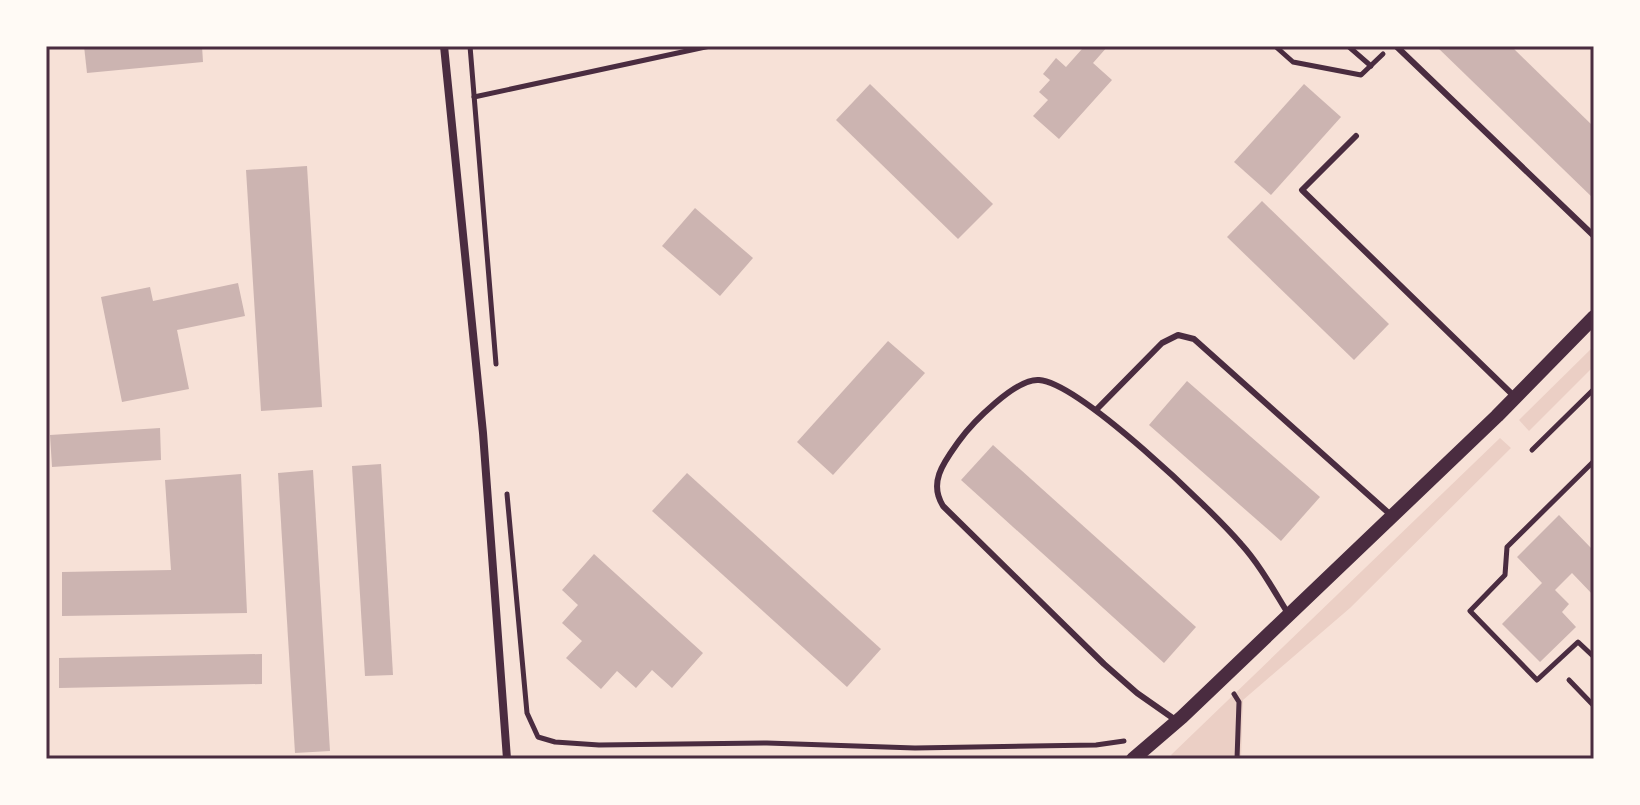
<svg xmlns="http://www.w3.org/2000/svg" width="1640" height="805" viewBox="0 0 1640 805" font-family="Overpass,sans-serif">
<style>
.green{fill:#ebcfc5}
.building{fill:#ccb4b1}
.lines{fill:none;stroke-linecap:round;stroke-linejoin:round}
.path{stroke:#4a2c40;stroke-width:5}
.service{stroke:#4a2c40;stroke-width:6}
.minor{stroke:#4a2c40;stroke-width:8}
.tertiary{stroke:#4a2c40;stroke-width:14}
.neatline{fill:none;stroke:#4a2c40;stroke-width:3}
</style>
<rect width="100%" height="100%" fill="#f7e1d7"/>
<g class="green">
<path d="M1594 346V366L1529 431 1519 420Z"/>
<path d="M1500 438 1511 448 1350 608 1243 700 1241 759H1175L1171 755Z"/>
</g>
<g class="building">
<path d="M84 46H202L203 62 87 73Z"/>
<path d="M1078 46H1108L1093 63 1112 80 1059 139 1033 116 1048 100 1039 92 1050 80 1043 74 1056 58 1066 67 1082 49Z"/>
<path d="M1436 46H1511L1594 127V199Z"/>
<path d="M870 84 993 204 958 239 836 120Z"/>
<path d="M1304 84 1341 117 1271 195 1234 162Z"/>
<path d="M307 166 322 407 261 411 246 170Z"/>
<path d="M1262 201 1389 324 1354 360 1227 237Z"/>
<path d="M695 208 753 258 720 296 662 246Z"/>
<path d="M238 283 245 316 177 330 189 389 122 402 101 297 150 287 153 301Z"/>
<path d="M888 341 925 373 833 475 797 442Z"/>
<path d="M1187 381 1320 497 1281 541 1149 425Z"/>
<path d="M160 428 161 460 52 467 50 435Z"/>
<path d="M993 445 1196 627 1164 663 961 480Z"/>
<path d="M381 464 393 675 365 676 352 466Z"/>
<path d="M313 470 330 751 295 753 278 473Z"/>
<path d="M687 473 881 649 847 687 652 511Z"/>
<path d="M241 474 247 613 62 616V572L171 570 165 480Z"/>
<path d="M1559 515 1592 549 1594 547V596L1572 573 1555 590 1569 604 1562 612 1576 627 1540 662 1502 624 1542 583 1517 557Z"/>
<path d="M594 554 703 653 672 688 652 670 636 688 617 671 601 689 566 658 582 641 562 623 578 605 562 590Z"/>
<path d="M262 654V684L59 688V658Z"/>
</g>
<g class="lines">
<g class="path">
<path d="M470 46 496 364"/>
<path d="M1275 46 1293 62 1361 75 1383 54"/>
<path d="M1348 46 1371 66"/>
<path d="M474 97 710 46"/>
<path d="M1532 450 1594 389"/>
<path d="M1594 461 1507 547 1505 575 1470 611 1537 680 1578 642 1594 657"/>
<path d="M507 494 527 713 538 737 555 742 599 745 767 743 915 748 1096 745 1124 741"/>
<path d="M1569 680 1594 706"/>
<path d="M1234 694 1239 702 1237 759"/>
</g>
<g class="service">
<path d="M1396 46 1594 236"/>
<path d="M1356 136 1302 190 1516 398"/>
<path d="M1096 410 1162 343 1178 335 1194 339 1392 516"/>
<path d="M1177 721 1137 693 1104 664 943 506C928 482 944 462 959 441 972 423 1016 378 1039 380 1080 383 1211 509 1241 544 1260 565 1274 591 1289 615"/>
</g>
<path class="minor" d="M444 46 483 433 507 759"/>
<path class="tertiary" d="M1133 759 1182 717 1497 416 1594 317"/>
</g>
<rect width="1640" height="805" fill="none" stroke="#fffaf5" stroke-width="96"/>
<rect x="48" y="48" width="1544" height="709" class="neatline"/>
</svg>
